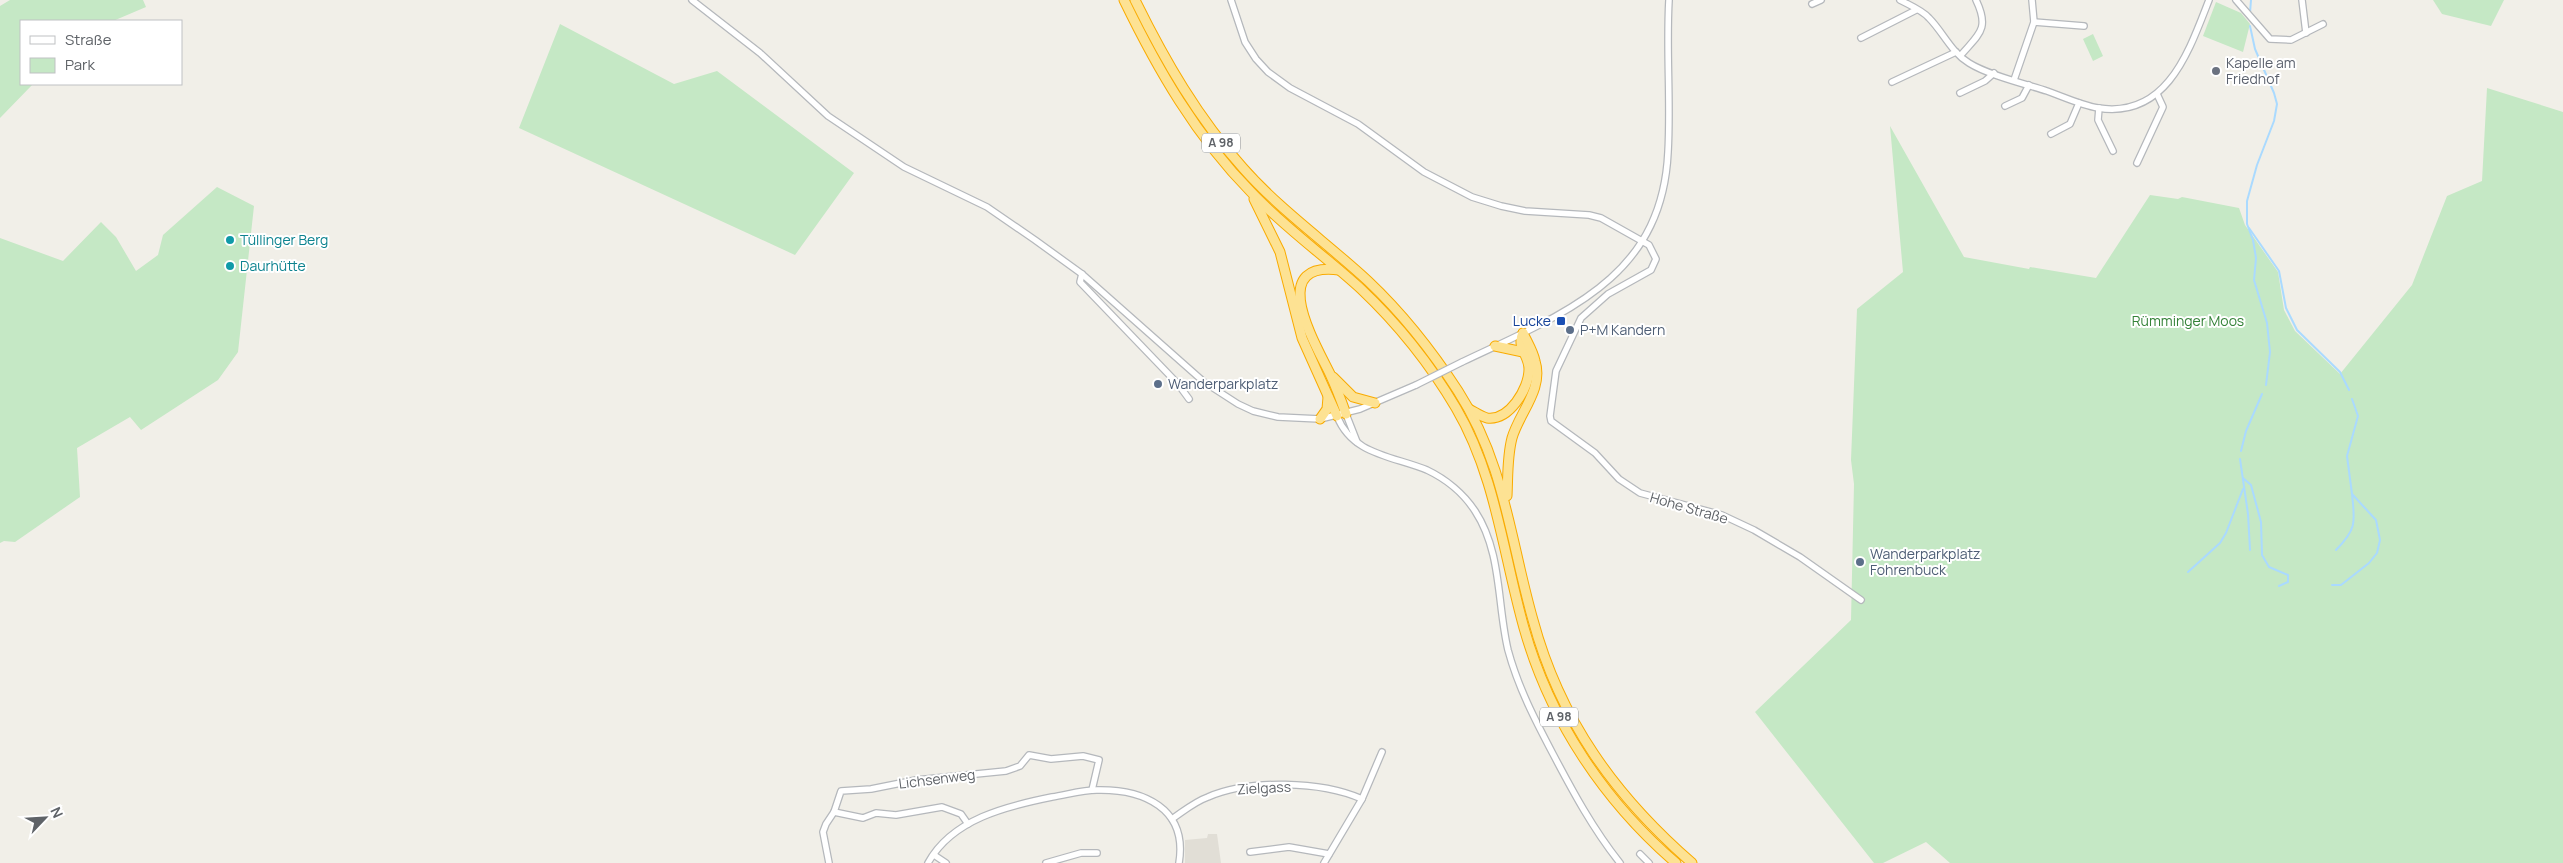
<svg xmlns="http://www.w3.org/2000/svg" width="2563" height="863" viewBox="0 0 2563 863" font-family="Manrope,sans-serif">
<style>
.education{fill:#e1ded6}
.green{fill:#c5e8c5}
.lines{fill:none;stroke-linecap:round;stroke-linejoin:round}
.stream{stroke:#aadaff;stroke-width:2}
.minor-casing{stroke:#b5b8bc;stroke-width:8}
.highway-casing{stroke:#f9ab00;stroke-width:11}
.minor{stroke:#fff;stroke-width:5.5}
.highway{stroke:#fde293;stroke-width:9}
.minor-bridge-casing{stroke:#b5b8bc;stroke-width:8;stroke-linecap:butt}
.minor-bridge{stroke:#fff;stroke-width:5.5}
.worship-dot{fill:#6b7280;stroke:#fff;stroke-width:2}
.culture-dot{fill:#0f9aa8;stroke:#fff;stroke-width:2}
.transit-dot{fill:#1a4fb4;stroke:#fff;stroke-width:2}
.service-dot{fill:#5c6f8a;stroke:#fff;stroke-width:2}
.labels{text-anchor:middle;stroke-width:4;stroke-linejoin:round;paint-order:stroke}
.shield{fill:#fff;stroke:#8f9295;stroke-width:1}
.shield-label{font-size:12px;font-weight:bold;fill:#5f6368}
.worship-label{font-size:14px;fill:#5b616d;stroke:#fff;text-anchor:start}
.culture-label{font-size:14px;fill:#0d838f;stroke:#fff;text-anchor:start}
.transit-label{font-size:14px;fill:#164399;stroke:#fff;text-anchor:end}
.park-label{font-size:14px;fill:#348238;stroke:#fff}
.service-label{font-size:14px;fill:#4e5e75;stroke:#fff;text-anchor:start}
.street-label{font-size:14px;fill:#5f6368;stroke:#fff}
</style>
<rect width="100%" height="100%" fill="#f1efe8"/>
<path class="education" d="M1208 834H1217L1221 863H1185V840L1207 838Z"/>
<g class="green">
<path d="M10 0H143L146 7 113 21H21V84H33L0 118V6Z"/>
<path d="M2433 0H2504L2491 26 2442 14Z"/>
<path d="M2216 2 2241 13 2250 24 2243 52 2203 36Z"/>
<path d="M560 24 674 84 717 71 854 173 795 255 519 128Z"/>
<path d="M2093 34 2103 56 2093 61 2083 39Z"/>
<path d="M2487 88 2563 112V863H1950L1926 842 1883 863H1874L1755 712 1851 620 1854 484 1851 460 1857 309 1903 272 1890 126 1964 257 2029 269 2030 267 2096 278 2150 195 2178 199 2182 197 2239 208 2245 225 2278 272 2284 310 2295 331 2340 374 2412 285 2447 196 2482 181Z"/>
<path d="M217 187 254 206 238 352 218 380 141 430 130 417 77 448 80 497 15 542 4 541 0 543V238L63 261 101 222 116 237 136 271 158 255 163 235Z"/>
</g>
<g class="lines">
<g class="stream">
<path d="M2250 13 2251 0"/>
<path d="M2250 26 2255 49 2274 93 2277 104 2274 121 2257 165 2247 201V224L2253 240 2256 258 2254 280 2267 323 2270 352 2266 385"/>
<path d="M2249 228 2279 271 2286 308 2297 330 2340 372 2349 390"/>
<path d="M2241 451 2246 431 2262 394"/>
<path d="M2240 459 2248 514 2250 550"/>
<path d="M2243 478 2251 485 2261 522 2262 555 2269 567 2288 575V582L2279 586"/>
<path d="M2336 550C2357 529 2355 522 2352 494"/>
<path d="M2188 572 2220 543 2226 533 2243 489"/>
<path d="M2332 585H2341L2369 563 2377 553 2380 540 2376 520 2352 494 2347 456 2358 416 2352 399"/>
</g>
<g class="minor-casing">
<g id="minor">
<path d="M692 0 760 53 828 116 904 167 987 207 1035 240 1082 274 1204 382 1238 404 1253 411 1278 417 1320 419 1360 409 1416 385"/>
<path d="M1231 0 1245 42 1256 59 1268 72 1290 88 1358 124 1424 172 1472 197 1501 206 1525 211 1589 215 1601 218 1649 245 1656 259 1651 270 1608 294 1581 318 1556 371 1550 416 1551 421 1595 453 1619 479 1640 493 1722 515 1754 530 1800 557 1861 600"/>
<path d="M1900 0C1909 5 1922 10 1929 18 1943 32 1951 52 1969 63 1988 75 2025 84 2047 91 2064 97 2081 105 2098 108 2167 119 2189 51 2209 0"/>
<path d="M2236 0 2270 39 2291 40 2323 24"/>
<path d="M2302 0 2306 33"/>
<path d="M1812 4 1821 0"/>
<path d="M2034 22 2084 26"/>
<path d="M1861 38 1916 10"/>
<path d="M1961 55C1979 34 1990 29 1976 0"/>
<path d="M2014 80 2034 22 2032 0"/>
<path d="M1892 82 1956 52"/>
<path d="M1960 93 1985 81 1994 73"/>
<path d="M2005 106 2022 98 2029 85"/>
<path d="M2099 108 2098 120 2113 151"/>
<path d="M2051 134 2070 124 2079 103"/>
<path d="M2137 163 2163 107 2157 94"/>
<path d="M1082 274 1080 282 1178 384 1189 399"/>
<path d="M1462 362C1562 314 1662 280 1668 152 1671 101 1666 51 1669 0"/>
<path d="M1346 414 1357 442"/>
<path d="M1337 416C1352 455 1393 456 1427 470 1446 479 1464 494 1475 511 1502 552 1497 604 1508 650 1518 687 1535 720 1553 754 1573 792 1593 829 1620 863"/>
<path d="M834 812 863 818 876 813 896 815 942 807 961 814 968 824"/>
<path d="M1172 819C1184 811 1194 802 1208 797 1250 779 1321 781 1362 799"/>
<path d="M1250 852 1289 847 1329 854"/>
<path d="M1640 854 1649 863"/>
<path d="M934 855 946 863"/>
<path d="M829 863 823 832 826 824 834 812 841 791 871 789 916 780 1006 771 1020 766 1029 755 1051 759 1083 756 1099 760 1092 790"/>
<path d="M928 863C952 819 1007 806 1052 797 1066 795 1082 790 1097 790 1143 789 1188 808 1179 863"/>
<path d="M1046 863 1081 853H1097"/>
<path d="M1324 863 1362 799 1382 752"/>
</g>
</g>
<g class="highway-casing">
<g id="highway">
<path d="M1124 0C1158 70 1196 136 1251 192 1285 228 1325 256 1361 289 1398 324 1430 364 1456 408 1496 476 1503 554 1524 628 1550 720 1604 801 1676 863"/>
<path d="M1135 0C1165 61 1198 118 1243 168 1280 210 1327 243 1368 281 1403 314 1432 351 1458 391 1505 464 1510 540 1533 620 1560 720 1615 796 1692 863"/>
<path d="M1254 199 1280 252 1302 338 1337 416"/>
<path d="M1339 270C1266 261 1315 343 1330 374 1336 387 1341 400 1346 414"/>
<path d="M1495 346 1523 352"/>
<path d="M1333 377 1353 397 1375 403"/>
<path d="M1469 409C1475 412 1480 416 1487 418 1509 421 1529 389 1529 369 1529 355 1516 347 1523 333"/>
<path d="M1320 419 1327 409 1328 397"/>
<path d="M1507 496C1508 477 1507 457 1512 438 1519 413 1544 389 1535 361 1533 351 1527 342 1523 333"/>
</g>
</g>
<use href="#minor" class="minor"/>
<use href="#highway" class="highway"/>
<g class="minor-bridge-casing">
<path id="minor-bridge" d="M1416 385 1462 362"/>
</g>
<use href="#minor-bridge" class="minor-bridge"/>
</g>
<circle class="worship-dot" cx="2216" cy="71" r="5"/>
<g class="culture-dot">
<circle cx="230" cy="240" r="5"/>
<circle cx="230" cy="266" r="5"/>
</g>
<rect class="transit-dot" x="1556" y="316" width="10" height="10" rx="2.5"/>
<g class="service-dot">
<circle cx="1570" cy="330" r="5"/>
<circle cx="1158" cy="384" r="5"/>
<circle cx="1860" cy="562" r="5"/>
</g>
<g class="labels">
<g class="shield">
<rect x="1202" y="133.5" width="38" height="19" rx="4"/>
<rect x="1540" y="707.5" width="38" height="19" rx="4"/>
</g>
<g class="shield-label">
<text x="1221" y="147">A 98</text>
<text x="1559" y="721">A 98</text>
</g>
<g class="worship-label">
<text x="2226" y="68">Kapelle am<tspan x="2226" dy="16">Friedhof</tspan></text>
</g>
<g class="culture-label">
<text x="240" y="245">Tüllinger Berg</text>
<text x="240" y="271">Daurhütte</text>
</g>
<g class="transit-label">
<text x="1551" y="326">Lucke</text>
</g>
<g class="park-label">
<text x="2188" y="326">Rümminger Moos</text>
</g>
<g class="service-label">
<text x="1580" y="335">P+M Kandern</text>
<text x="1168" y="389">Wanderparkplatz</text>
<text x="1870" y="559">Wanderparkplatz<tspan x="1870" dy="16">Fohrenbuck</tspan></text>
</g>
<g class="street-label">
<text transform="translate(1689 508) rotate(16)" y="5">Hohe Straße</text>
<text transform="translate(937 779) rotate(-7)" y="5">Lichsenweg</text>
<text transform="translate(1264 788) rotate(-3)" y="5">Zielgass</text>
</g>
</g>
<rect x="20" y="20" width="162" height="65" fill="#ffffff" stroke="#bfc1c3"/>
<rect x="30" y="36" width="25" height="8" fill="#ffffff" stroke="#bfc1c3"/>
<text x="65" y="45" font-size="15" fill="#5f6368">Straße</text>
<rect x="30" y="58" width="25" height="15" fill="#c5e8c5" stroke="#bfc1c3"/>
<text x="65" y="70" font-size="15" fill="#5f6368">Park</text>
<g transform="translate(45 818) rotate(65)" stroke="#ffffff" stroke-width="4" paint-order="stroke">
<path d="M0-4L9 19L0 12L-9 19Z" fill="#5f6368"/>
<text y="-8" font-size="14" font-weight="bold" text-anchor="middle" fill="#5f6368">N</text>
</g>
</svg>
